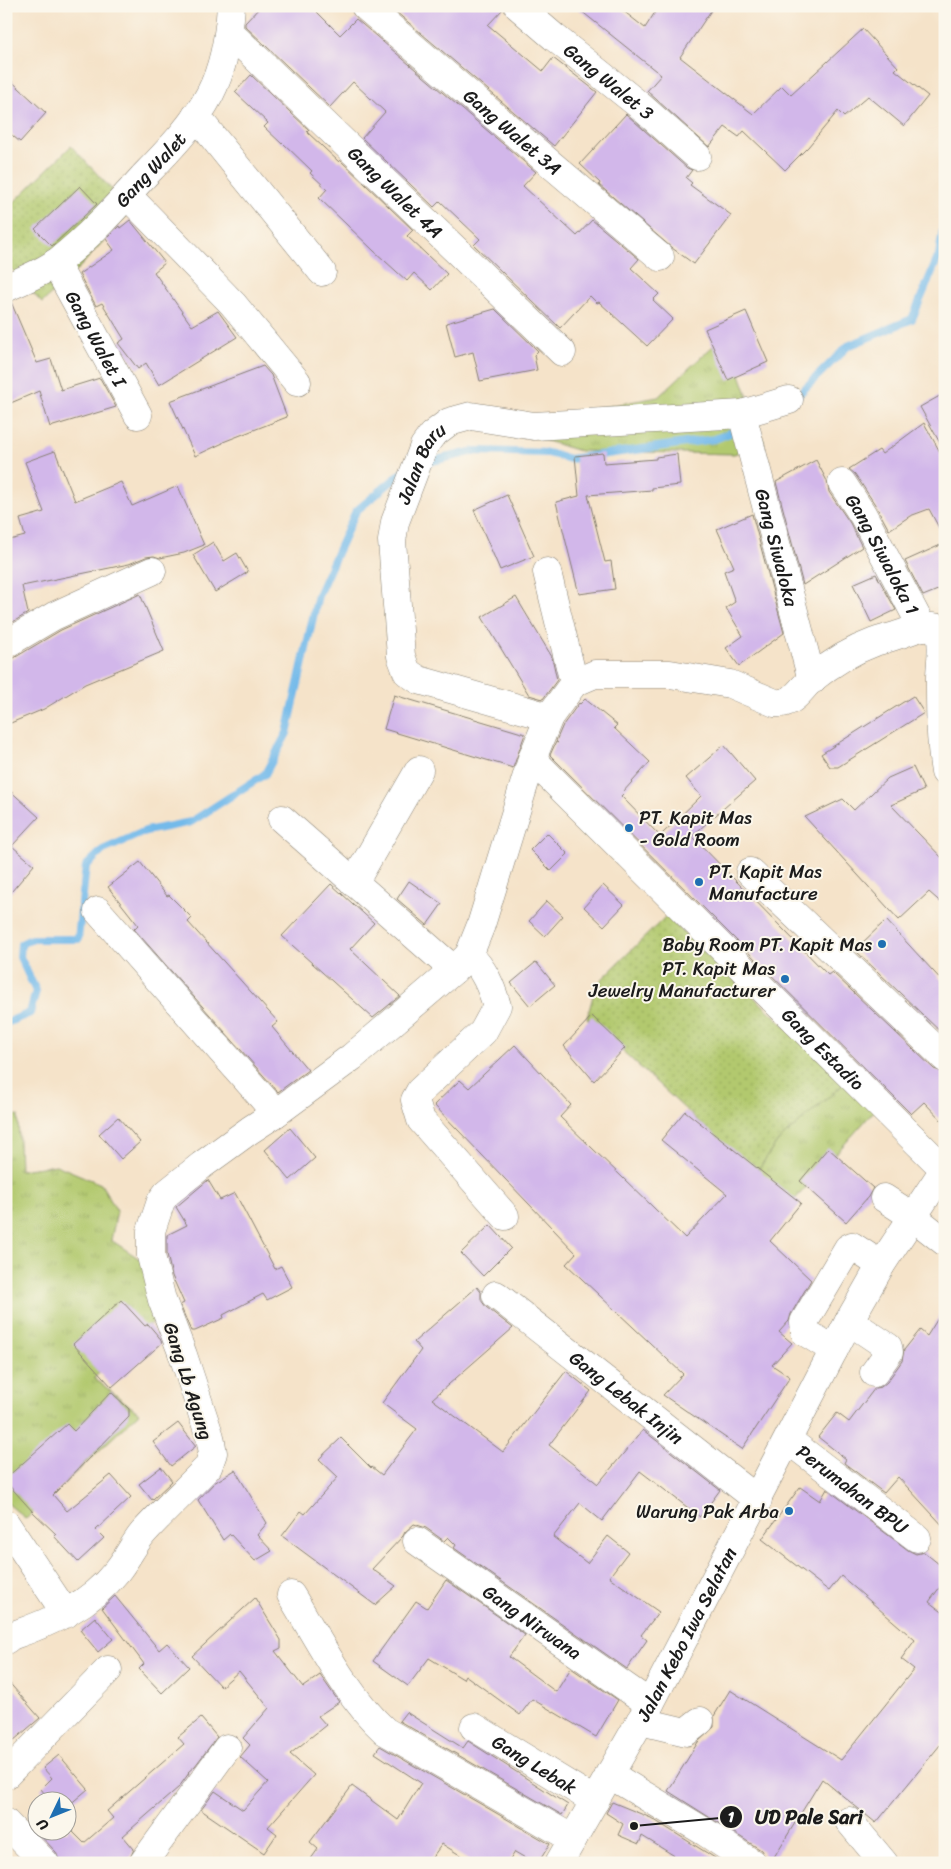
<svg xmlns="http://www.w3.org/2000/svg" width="951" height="1869" viewBox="0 0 951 1869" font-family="Sriracha,sans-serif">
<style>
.grass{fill:url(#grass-tufts);stroke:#677245}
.park{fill:url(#park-dots);stroke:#677245}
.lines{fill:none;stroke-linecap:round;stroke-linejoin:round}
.stream{stroke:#73baea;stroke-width:8}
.building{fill:#d2b7ea}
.minor-casing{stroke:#888072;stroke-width:29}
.minor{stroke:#fff;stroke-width:28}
.poi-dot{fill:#1f6fb2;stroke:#fbf7ec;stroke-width:2}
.labels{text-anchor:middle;stroke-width:4;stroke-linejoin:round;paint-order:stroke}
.street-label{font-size:19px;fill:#1c1c1c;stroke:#fbf7ec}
.poi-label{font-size:19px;fill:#1c1c1c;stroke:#fbf7ec;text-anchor:end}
.leader{fill:none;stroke:#1c1c1c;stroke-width:2}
.callout-dot{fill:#1c1c1c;stroke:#fbf7ec;stroke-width:2}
.mark-label{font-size:15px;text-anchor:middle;font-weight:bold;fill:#fff}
.callout-label{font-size:20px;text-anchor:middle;font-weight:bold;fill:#1c1c1c;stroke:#fbf7ec;stroke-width:4;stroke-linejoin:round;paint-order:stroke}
</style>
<defs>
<pattern id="grass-tufts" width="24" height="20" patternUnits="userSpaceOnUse" patternTransform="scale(1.25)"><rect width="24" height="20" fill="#b2c96e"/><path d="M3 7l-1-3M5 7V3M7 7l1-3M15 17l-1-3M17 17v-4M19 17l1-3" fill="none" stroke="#98ac5f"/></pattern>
<pattern id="park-dots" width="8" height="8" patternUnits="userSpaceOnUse" patternTransform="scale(1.25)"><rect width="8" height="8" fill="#b2c96e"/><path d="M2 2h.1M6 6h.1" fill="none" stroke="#98ac5f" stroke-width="1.8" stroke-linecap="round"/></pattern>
</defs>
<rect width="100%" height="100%" fill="#fbf7ec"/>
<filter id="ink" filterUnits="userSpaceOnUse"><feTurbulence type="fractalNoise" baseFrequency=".02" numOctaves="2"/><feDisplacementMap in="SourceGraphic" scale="10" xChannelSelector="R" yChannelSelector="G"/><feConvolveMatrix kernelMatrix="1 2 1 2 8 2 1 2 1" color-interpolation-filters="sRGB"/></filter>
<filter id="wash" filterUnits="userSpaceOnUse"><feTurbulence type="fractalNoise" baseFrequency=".0096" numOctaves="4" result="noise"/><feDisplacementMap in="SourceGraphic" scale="20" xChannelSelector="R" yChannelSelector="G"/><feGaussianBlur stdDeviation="1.12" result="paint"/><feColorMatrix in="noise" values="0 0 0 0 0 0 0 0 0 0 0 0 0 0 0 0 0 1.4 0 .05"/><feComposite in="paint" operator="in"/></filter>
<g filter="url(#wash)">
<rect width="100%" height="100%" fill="#f5e3c9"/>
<g class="grass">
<path d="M726 334 764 443 734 454 580 451 489 424 566 414 658 397Z"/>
<path d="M846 1082 875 1110 790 1205 755 1174 778 1141Z"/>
<path d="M18 1115 20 1170 56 1165 101 1184 117 1211 111 1240 164 1275 170 1305 94 1378 139 1413 26 1519 6 1502V1117Z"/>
</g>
<g class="park">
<path d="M71 146 131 210 79 268 42 303 6 263V210Z"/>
<path d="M666 916 846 1082 778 1141 755 1174 587 1018 596 985Z"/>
</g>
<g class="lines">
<g class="stream">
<path d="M793 400 848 346 912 319 939 255 945 218"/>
<path d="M424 463 475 451 548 453 570 459 715 439 742 428"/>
<path d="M6 1023 30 1013 36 991 20 957 21 944 31 939H78L86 866 103 850 146 831 191 822 265 774 287 733 318 595 356 511 404 471"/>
</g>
</g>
<g id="blocks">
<g class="building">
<path d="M261 6H311L340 35 356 19 536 172 523 186 577 236 592 220 639 259 631 268 659 294 653 300 673 319 647 346 599 302 597 303 590 296 560 328 474 245 480 239 440 201 434 207 362 138 385 112 353 82 330 107 245 26V23Z"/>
<path d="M389 6H503V9L488 25 543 71 553 58 597 92 554 146Z"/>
<path d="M575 6H617L645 28 659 6H714L680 57 753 114 782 86 791 95 863 29 898 67 895 70 928 96 904 126 868 96 844 117 838 111 808 147 785 170 744 131 739 137 725 127 709 147 647 91 661 75Z"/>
<path d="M251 75 309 130 307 132 339 162 340 160 413 230 407 236 447 274 432 290 414 273 407 281 374 251 319 198 327 189 310 173 312 171 283 143 282 144 264 127 268 123 235 92Z"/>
<path d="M6 76 46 113 20 142 6 130Z"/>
<path d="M626 114 687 168 692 170 686 178 692 183 690 185 731 215 694 264 672 248 599 185 600 183 580 164Z"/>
<path d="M80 186 97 204 52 246 35 229Z"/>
<path d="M130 220 165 263 154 272 192 326 218 311 237 337 159 385 146 363 138 369 118 343 124 339 102 303 96 306 79 274 114 250 106 239 119 226 120 228Z"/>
<path d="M11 302 37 363 51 359 61 390 100 378 116 407 50 427 39 391 6 405V303Z"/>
<path d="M495 309 538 351 534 355 537 370 480 381 473 352 455 357 446 323Z"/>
<path d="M746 311 768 362 728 380 705 329Z"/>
<path d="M263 366 271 375 287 417 223 442V443L195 456 170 401Z"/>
<path d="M945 393V452L920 407Z"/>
<path d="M924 423 945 461V539L929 509 910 516 889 530 876 506 855 474 849 469 879 450 882 454Z"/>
<path d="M55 451 75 501 121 482 132 506 178 486 204 545 184 553 160 558 154 556 146 557 129 564 22 586 28 613 6 626V541L25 536 20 519 44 512 25 462Z"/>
<path d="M603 453 604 463 656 459V457L677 454 680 485 652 488V490L588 495 605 562 611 561 615 589 579 594 556 502 579 496 575 456Z"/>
<path d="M816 460 827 481 829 492 850 523 862 547 803 585 776 482Z"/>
<path d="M507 495 534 556 500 570 474 510Z"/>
<path d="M752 514 784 633 739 666 726 648 743 636 726 608 735 602 724 571 734 567 717 529Z"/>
<path d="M213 542 224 561 237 553 248 572 215 592 193 555Z"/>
<path d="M945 543V587L923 596 905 561Z"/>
<path d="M876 574 896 610 871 622 853 584Z"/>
<path d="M140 594 164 651 85 684 44 709 6 725V660L14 658 61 630Z"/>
<path d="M516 597 552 657 557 680 543 699 529 695 482 617Z"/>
<path d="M394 695 525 734 513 768 384 729Z"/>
<path d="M913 696 924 713 838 767H830L821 754Z"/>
<path d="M585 699 617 725 614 728 650 762 623 792 624 793 621 796 660 836 701 796 686 778 724 745 755 781 692 836 828 975 832 972 934 1069 945 1073V1124L924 1102 911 1114 550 755 556 742 558 743 556 741 563 725 579 703 580 704Z"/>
<path d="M913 767 924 790 891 805 945 861V906L929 892 899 920 805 817 843 799 854 810 888 778Z"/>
<path d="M6 787 39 817 12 846 34 865 6 898Z"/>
<path d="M547 833 568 854 551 871 530 850Z"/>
<path d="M140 862 167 896 169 895 192 918 188 922 278 1022 272 1027 308 1070 278 1092 134 929 138 925 108 887Z"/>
<path d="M409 881 442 904 427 925 397 899Z"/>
<path d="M331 884 374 923 350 949 400 996 373 1018 282 936Z"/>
<path d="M603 885 624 905 604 926 584 907Z"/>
<path d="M547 901 563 916 545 936 529 921Z"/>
<path d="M886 920 945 984V1036L855 950Z"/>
<path d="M536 962 555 985 530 1006 511 983Z"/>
<path d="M592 1016 625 1048 594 1081 564 1046Z"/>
<path d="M515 1045 571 1105 560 1117 685 1238 727 1194 661 1140 685 1111 801 1203 770 1241 811 1280 791 1314 789 1321 779 1332 792 1343 772 1365 790 1377 742 1449 663 1395 683 1374 566 1264 576 1253 434 1105 460 1080 469 1088Z"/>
<path d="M118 1117 140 1142 121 1159 99 1134Z"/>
<path d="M290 1128 315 1158 290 1180 265 1150Z"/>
<path d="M828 1148 873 1188 868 1197 846 1222 800 1181Z"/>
<path d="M208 1180 220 1200 235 1193 275 1269 281 1266 292 1287 267 1300 263 1294 223 1315 224 1318 195 1331H191L180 1305 184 1303 172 1276 167 1254V1235L187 1225 176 1207Z"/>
<path d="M490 1225 511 1248 483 1276 461 1253Z"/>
<path d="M477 1287 481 1292V1300L486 1307 513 1328 432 1399 503 1452 566 1371 591 1391 549 1445 598 1484 643 1430 720 1490 700 1517 640 1471 602 1521 580 1503 553 1537 587 1563 608 1536 628 1552 609 1577 659 1612 641 1635 647 1640 627 1669 454 1548 456 1545 448 1537 444 1541 426 1528 414 1524 405 1532 403 1536 372 1569 396 1586 375 1605 282 1536 301 1511 305 1514 338 1477 319 1459 341 1438 371 1468 372 1467 382 1475 417 1429 382 1403 421 1350 414 1342Z"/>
<path d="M121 1300 145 1326 148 1324 159 1337 162 1343 112 1387 73 1344Z"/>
<path d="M945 1307V1528L898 1477 884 1493 844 1463 846 1459 818 1437 837 1413 849 1422 875 1388 881 1387 887 1382 902 1361 904 1350 920 1330 927 1336Z"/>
<path d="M111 1392 129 1409V1417L53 1495 67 1511 111 1475 131 1497 96 1530 104 1538 78 1562 54 1536 56 1534 33 1512 6 1482V1478L67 1424 74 1431Z"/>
<path d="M178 1423 196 1446 171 1466 153 1442Z"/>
<path d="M161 1467 172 1481 152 1500 139 1484Z"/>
<path d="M235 1470 267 1523 257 1535 272 1551 255 1561 230 1534 223 1540 198 1500 214 1483Z"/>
<path d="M800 1487 820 1501 827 1489 908 1550 916 1554 924 1552 945 1569V1580L929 1602 945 1614V1739L876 1823 822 1779 771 1862 767 1860 761 1850 668 1791 698 1742 714 1727V1716L730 1690 841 1760 914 1669 901 1659 915 1640 841 1576 829 1591 762 1539Z"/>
<path d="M446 1580 525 1635 509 1657 556 1692 571 1668 618 1700 596 1737 532 1699 520 1715 465 1675 463 1679 429 1658 408 1686 373 1661 416 1601 427 1608Z"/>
<path d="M115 1596 159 1650 167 1643 189 1667 162 1693 139 1669 144 1664 102 1608Z"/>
<path d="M255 1598 281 1640V1648L275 1651 303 1687 320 1675 339 1702 318 1716 326 1725 290 1754 314 1775 268 1827 277 1834 264 1853 201 1810 215 1791 243 1810 268 1782 240 1757 250 1745 243 1738 269 1708 239 1671 221 1687 192 1656Z"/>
<path d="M95 1617 113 1639 98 1652 80 1630Z"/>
<path d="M6 1679 40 1718 6 1747Z"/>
<path d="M406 1712 463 1748 468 1741 568 1805 562 1815 399 1721Z"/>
<path d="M201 1718 217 1737 195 1766 188 1772 189 1773 179 1787 123 1836 134 1849 128 1863H60L56 1852 36 1831 38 1829V1832H68V1827L84 1843 113 1818 107 1811 184 1744 178 1737Z"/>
<path d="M380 1746 550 1844 538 1863H534L515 1852 508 1863H473L442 1844 428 1863H308L318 1849 310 1842 352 1786 398 1820 421 1783 375 1753Z"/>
<path d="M59 1755 88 1789 68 1806V1802H51L41 1789 52 1778 43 1768Z"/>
<path d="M612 1802 651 1818 723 1863H686L642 1836 639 1844 618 1835 623 1824 606 1813Z"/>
</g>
</g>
</g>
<g filter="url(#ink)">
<use href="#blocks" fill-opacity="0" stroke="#888072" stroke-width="1"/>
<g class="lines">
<g class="minor-casing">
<g id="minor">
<path id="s1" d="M365 6 660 257"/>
<path id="s2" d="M518 6 554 37 639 105 697 156"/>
<path id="s3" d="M229 32 562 352"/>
<path d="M196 116 322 272"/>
<path d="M127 195 233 304 297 382"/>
<path id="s4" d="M55 263 138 415"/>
<path id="s5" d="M6 288C22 280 42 273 57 262 89 237 116 207 143 177 167 152 194 125 210 94 224 67 229 36 231 6"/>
<path id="s6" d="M742 414 812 680"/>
<path id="s7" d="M842 483 863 515 922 627"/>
<path d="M547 572 574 683"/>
<path d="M938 628C945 642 940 663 940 678 940 710 940 741 945 772"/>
<path d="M6 644 54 616 152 571"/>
<path id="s8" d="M549 717 419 680 407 672 401 656 392 541 395 522 424 446 432 435 449 422 471 416 534 426 742 414 789 400"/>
<path id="s9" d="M532 759 944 1169"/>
<path d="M282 819 454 970"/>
<path d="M750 872 945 1058"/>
<path d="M354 883 419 770"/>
<path d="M98 911 276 1113"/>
<path d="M469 955C484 969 491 986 497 1006L483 1032 420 1091 415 1100 421 1120 505 1216"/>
<path d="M884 1198 912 1216 945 1242"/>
<path id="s10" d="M496 1295 758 1500"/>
<path d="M849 1321 888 1347 889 1352 874 1373"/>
<path d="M834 1350 805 1332 804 1322 848 1248 852 1246 881 1265"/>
<path id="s11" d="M788 1440 917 1538"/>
<path d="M6 1524 66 1614"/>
<path id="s12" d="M417 1541 650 1704"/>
<path d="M291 1595C318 1639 347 1697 385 1731L573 1839"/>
<path d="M6 1640 11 1636C52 1622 90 1605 117 1571 127 1559 133 1545 143 1533 164 1510 187 1489 208 1467L213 1453 210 1437 183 1355 162 1300 151 1256V1231L161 1201 167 1193 202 1165 250 1130 276 1113 352 1057 454 970 469 955 481 925 532 759 549 717 574 683 595 674H670L730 684 775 703C794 705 799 690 812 679 830 664 853 650 875 642 884 639 892 637 901 634 913 630 925 624 938 628"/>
<path d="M640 1721 686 1732 700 1721"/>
<path id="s13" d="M474 1727 595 1801"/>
<path d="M609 1774 705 1832 752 1863"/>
<path d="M6 1775 108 1670"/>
<path d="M849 1821 884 1863"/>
<path d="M6 1823 45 1863"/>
<path d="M143 1863 227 1748"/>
<path id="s14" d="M559 1863 650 1704 849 1321 881 1265 945 1168"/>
</g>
</g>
<use href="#minor" class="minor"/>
</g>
</g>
<g class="poi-dot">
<circle cx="629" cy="828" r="5"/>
<circle cx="699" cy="882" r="5"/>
<circle cx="882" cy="944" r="5"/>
<circle cx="785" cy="979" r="5"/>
<circle cx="789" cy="1511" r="5"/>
</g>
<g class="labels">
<g class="street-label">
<text dy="7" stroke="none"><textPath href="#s2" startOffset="118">Gang Walet 3</textPath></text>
<text dy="7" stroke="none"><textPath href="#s1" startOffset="194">Gang Walet 3A</textPath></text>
<text dy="7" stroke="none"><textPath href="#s5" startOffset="189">Gang Walet</textPath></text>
<text dy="7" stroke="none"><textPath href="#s3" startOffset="231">Gang Walet 4A</textPath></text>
<text dy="7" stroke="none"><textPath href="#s4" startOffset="86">Gang Walet I</textPath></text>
<text dy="7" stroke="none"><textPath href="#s8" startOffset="366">Jalan Baru</textPath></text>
<text dy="7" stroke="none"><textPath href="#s6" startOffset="138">Gang Siwaloka</textPath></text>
<text dy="7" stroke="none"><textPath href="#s7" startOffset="82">Gang Siwaloka 1</textPath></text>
<text dy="7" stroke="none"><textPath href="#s9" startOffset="411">Gang Estadio</textPath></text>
<text transform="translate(189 1381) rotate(72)" y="7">Gang Lb Agung</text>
<text dy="7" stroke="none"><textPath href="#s10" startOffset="166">Gang Lebak Injin</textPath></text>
<text dy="7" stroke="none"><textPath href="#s11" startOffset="81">Perumahan BPU</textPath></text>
<text dy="7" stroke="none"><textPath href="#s12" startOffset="141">Gang Nirwana</textPath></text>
<text dy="7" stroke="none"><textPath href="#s14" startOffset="262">Jalan Kebo Iwa Selatan</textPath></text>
<text dy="7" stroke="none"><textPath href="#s13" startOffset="71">Gang Lebak</textPath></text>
</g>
<g class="poi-label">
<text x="639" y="824" text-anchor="start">PT. Kapit Mas<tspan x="639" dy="22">- Gold Room</tspan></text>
<text x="709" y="878" text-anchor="start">PT. Kapit Mas<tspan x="709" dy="22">Manufacture</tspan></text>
<text x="872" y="951">Baby Room PT. Kapit Mas</text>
<text x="775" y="975">PT. Kapit Mas<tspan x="775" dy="22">Jewelry Manufacturer</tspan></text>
<text x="779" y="1518">Warung Pak Arba</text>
</g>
</g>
<path class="leader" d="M634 1826L731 1817"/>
<g class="callout-dot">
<circle cx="634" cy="1826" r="5"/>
<circle cx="731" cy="1817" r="12"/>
</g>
<g class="mark-label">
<text x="731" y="1822">1</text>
</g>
<g class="callout-label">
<text x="809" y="1824">UD Pale Sari</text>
</g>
<rect width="951" height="1869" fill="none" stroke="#fbf7ec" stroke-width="25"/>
<g transform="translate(52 1816) rotate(227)"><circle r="24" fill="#fbf7ec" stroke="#a29f99"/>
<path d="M0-4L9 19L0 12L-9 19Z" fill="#1f6fb2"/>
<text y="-8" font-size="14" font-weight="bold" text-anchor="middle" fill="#1c1c1c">U</text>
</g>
</svg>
